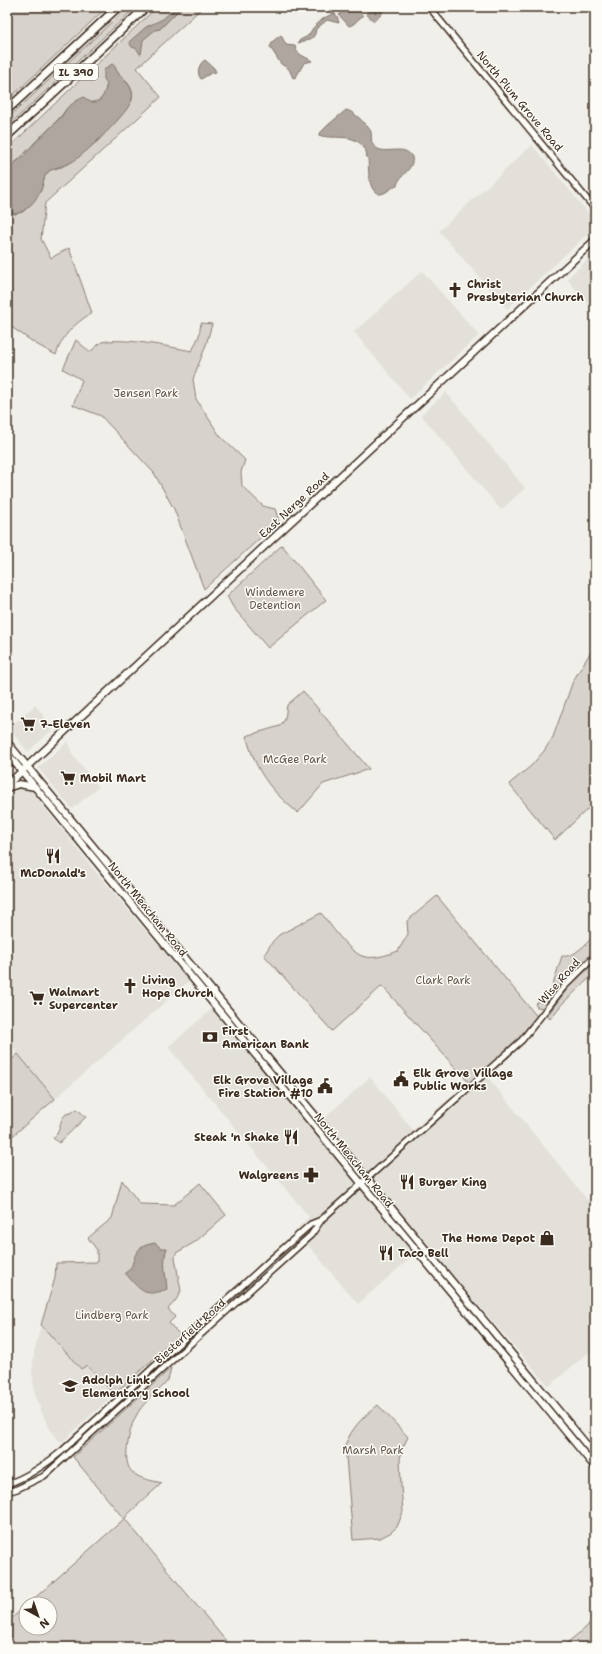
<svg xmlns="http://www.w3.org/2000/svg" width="602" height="1654" viewBox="0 0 602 1654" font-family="'Shantell Sans',sans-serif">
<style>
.built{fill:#e3e0da}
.green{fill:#d7d2cc;stroke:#897e75}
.water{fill:#aea69f;stroke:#80746b}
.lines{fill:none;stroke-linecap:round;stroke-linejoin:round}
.minor-casing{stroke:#3b2a1e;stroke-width:8}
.major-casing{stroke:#3b2a1e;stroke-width:9}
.highway-casing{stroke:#3b2a1e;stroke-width:10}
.minor{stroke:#fdfcf7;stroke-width:5}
.major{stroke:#fdfcf7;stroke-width:6}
.highway{stroke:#fdfcf7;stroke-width:7}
.labels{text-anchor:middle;stroke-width:3;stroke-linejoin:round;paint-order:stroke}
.shield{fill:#fdfcf7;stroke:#75695f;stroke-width:1}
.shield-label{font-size:10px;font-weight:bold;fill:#3b2a1e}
.street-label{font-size:11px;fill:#3b2a1e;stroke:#fdfcf7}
.poi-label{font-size:11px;font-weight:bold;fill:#3b2a1e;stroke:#fdfcf7;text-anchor:start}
.park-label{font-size:11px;fill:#62544a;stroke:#fdfcf7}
</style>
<rect width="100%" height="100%" fill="#f1efea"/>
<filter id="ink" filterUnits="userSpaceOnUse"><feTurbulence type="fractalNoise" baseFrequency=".025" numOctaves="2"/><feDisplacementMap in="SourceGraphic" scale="8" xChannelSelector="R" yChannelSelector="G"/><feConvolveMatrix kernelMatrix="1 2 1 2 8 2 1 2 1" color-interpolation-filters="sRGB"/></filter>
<g filter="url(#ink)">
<g class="built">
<path d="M532 145 595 221V227L507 309 439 231Z"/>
<path d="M595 252V312L567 279Z"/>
<path d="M422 271 479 335 410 399 354 332Z"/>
<path d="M446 392 525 488 501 510 421 415Z"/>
<path d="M35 705 54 728 28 752 9 728Z"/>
<path d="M68 741 72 754 99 787 72 809 38 768Z"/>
<path d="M18 789H30L95 871 189 981 55 1099 7 1041V799Z"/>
<path d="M212 1009 312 1129 370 1077 413 1130 482 1070 595 1209V1347L549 1386 425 1245 358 1304 295 1230 309 1217 168 1047Z"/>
<path d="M41 1325 81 1369 86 1364 114 1394 61 1443 51 1431 41 1411 35 1394 32 1371 34 1353Z"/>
</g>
<g class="green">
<path d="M7 7H107L7 101Z"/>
<path d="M128 7H136L7 127V119Z"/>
<path d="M157 7H203L137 68 161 97 45 203 41 239 51 258 69 248 92 313C75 323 62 335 56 355L36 344 7 324V210L15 214 23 212 33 202 41 190 45 176 50 170 62 167 98 141 132 100C134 87 126 80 117 72 114 75 110 78 108 82 105 86 106 95 101 99 98 102 73 106 67 108 59 120 48 130 38 139 28 149 21 159 9 167 7 174 9 180 9 188L7 189V149Z"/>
<path d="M201 323 212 324 206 345 193 379 196 399 220 436 245 460 241 472 242 486 263 506 275 509 279 521 204 589 174 509 154 473 101 416 73 405 82 380 63 369 76 340 90 352C94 349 98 344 102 342 123 337 170 347 192 351L199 336Z"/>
<path d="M282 545 326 600 268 648 233 607 227 596Z"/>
<path d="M595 645V802L555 840 509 784 531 766 544 751 553 737 573 681Z"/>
<path d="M303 691 369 769 323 784 298 813C269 789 257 773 246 736L280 726 285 719 287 705Z"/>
<path d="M437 896 539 1019 522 1040 471 1085 382 986 332 1031 264 955 273 941 279 935 321 913C331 925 347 950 362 956 373 960 387 955 398 951L408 934 407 921Z"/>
<path d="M595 935V950L568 976 543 1008 537 1007 535 1004 551 990 562 956C575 958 586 943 595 935Z"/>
<path d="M595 962V973L562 1004 550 1019 547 1016 567 989Z"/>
<path d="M18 1054 55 1099 9 1139 7 1136V1099L12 1093 7 1085V1064Z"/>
<path d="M77 1109 86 1117 59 1143 53 1138C62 1131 58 1121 66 1114L71 1113Z"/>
<path d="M122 1180 140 1204 174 1205 200 1183 226 1215 195 1242 176 1253 175 1258 181 1291 176 1300 168 1309 175 1317 169 1323 180 1335 161 1350 158 1355 114 1394 87 1365 81 1369 41 1325 55 1278 56 1263 97 1262V1250L88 1238 112 1218Z"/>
<path d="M171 1368C170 1372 169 1377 168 1380 163 1388 152 1395 146 1402 133 1416 129 1431 127 1450 124 1477 141 1478 162 1483L127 1515 125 1519 231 1647H7V1622L26 1606V1628H50V1604H28L124 1519 73 1457Z"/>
<path d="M378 1405 408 1437 402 1449 400 1459 401 1486 403 1512 397 1527 390 1533 380 1538 353 1540 345 1445C353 1426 362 1418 378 1405Z"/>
<path d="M595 1620V1647H562Z"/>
</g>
<g class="water">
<path d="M176 7H182L160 29 155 30 143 40 141 54H140L137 49 132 47 129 42 146 27 163 19Z"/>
<path d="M350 7H355L363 16C357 19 355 25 349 26L339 15Z"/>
<path d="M374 7H382V14L374 21 366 14Z"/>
<path d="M334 13 337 16 339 23 327 20 316 29C315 41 306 40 298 43L300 40 308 36 313 28 324 18Z"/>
<path d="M281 35 286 45 295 46C296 55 305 56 312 61L304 63 296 77 293 78 289 69 281 64 270 47 273 41Z"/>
<path d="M205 60 214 68 216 72 211 73 201 79C196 73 199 63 205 60Z"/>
<path d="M112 64C116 66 115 68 117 71 122 81 135 85 132 99 130 112 84 155 72 162 65 166 55 167 49 171 43 176 44 183 41 190 36 201 27 211 15 214L7 210V189L9 188V182L7 170 9 167 24 156 39 138 44 135 48 130 62 116 67 108 76 101 84 97C97 111 105 96 107 83L104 79V70Z"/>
<path d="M346 110C352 110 369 126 371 132 372 137 370 143 375 147 385 156 404 143 412 157 415 169 398 176 397 186 390 187 386 195 378 194 367 188 369 169 368 158L366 156 367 154C358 130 336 141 318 135L328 125Z"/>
<path d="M155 1243 161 1248H167C162 1261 166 1276 167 1289 143 1299 140 1289 125 1273 139 1265 127 1247 155 1243Z"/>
</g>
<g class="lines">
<g class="minor-casing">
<g id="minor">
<path d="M429 7 595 209"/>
<path d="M7 1484C28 1477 45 1465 62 1451L269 1261 311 1224 321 1220"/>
<path d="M7 1492 17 1489 44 1476 311 1235 322 1219 522 1040 563 988 595 956"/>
</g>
</g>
<g class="major-casing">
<g id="major">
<path d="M7 742 595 1455"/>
<path d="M7 753 595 1467"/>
<path d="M7 785 595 240"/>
<path d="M7 788 19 784 35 787"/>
</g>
</g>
<g class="highway-casing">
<g id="highway">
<path d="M7 110 118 7"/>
<path d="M7 136 146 7"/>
</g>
</g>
<use href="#minor" class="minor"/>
<use href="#major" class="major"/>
<use href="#highway" class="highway"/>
</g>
</g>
<defs>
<g id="church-bare" transform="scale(1.2)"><path d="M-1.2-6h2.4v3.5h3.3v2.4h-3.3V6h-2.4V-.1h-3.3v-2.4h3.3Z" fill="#3b2a1e" stroke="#fdfcf7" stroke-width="2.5" paint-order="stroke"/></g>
<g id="supermarket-bare" transform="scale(1.2)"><path d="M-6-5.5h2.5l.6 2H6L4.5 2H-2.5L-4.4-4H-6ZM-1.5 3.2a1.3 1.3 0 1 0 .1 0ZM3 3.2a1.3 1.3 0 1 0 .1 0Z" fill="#3b2a1e" stroke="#fdfcf7" stroke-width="2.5" paint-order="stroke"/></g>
<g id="restaurant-bare" transform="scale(1.2)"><path d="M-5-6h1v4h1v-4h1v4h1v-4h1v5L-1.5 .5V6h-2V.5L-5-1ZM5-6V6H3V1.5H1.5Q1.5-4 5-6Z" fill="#3b2a1e" stroke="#fdfcf7" stroke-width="2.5" paint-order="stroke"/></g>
<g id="bank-bare" transform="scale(1.2)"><path d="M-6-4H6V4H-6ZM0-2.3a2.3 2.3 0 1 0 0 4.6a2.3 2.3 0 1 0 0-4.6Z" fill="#3b2a1e" stroke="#fdfcf7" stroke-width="2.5" paint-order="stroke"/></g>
<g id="civic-bare" transform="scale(1.2)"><path d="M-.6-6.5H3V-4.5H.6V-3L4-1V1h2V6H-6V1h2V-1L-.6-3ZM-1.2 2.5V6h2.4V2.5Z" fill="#3b2a1e" stroke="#fdfcf7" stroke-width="2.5" paint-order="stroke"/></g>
<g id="pharmacy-bare" transform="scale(1.2)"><path d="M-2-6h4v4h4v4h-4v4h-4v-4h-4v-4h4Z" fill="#3b2a1e" stroke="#fdfcf7" stroke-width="2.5" paint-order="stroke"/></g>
<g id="shop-bare" transform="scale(1.2)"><path d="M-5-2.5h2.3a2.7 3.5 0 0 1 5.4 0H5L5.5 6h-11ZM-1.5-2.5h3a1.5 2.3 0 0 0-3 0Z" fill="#3b2a1e" stroke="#fdfcf7" stroke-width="2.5" paint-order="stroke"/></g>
<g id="school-bare" transform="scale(1.2)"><path d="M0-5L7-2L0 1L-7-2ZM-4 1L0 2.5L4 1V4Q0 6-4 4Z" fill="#3b2a1e" stroke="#fdfcf7" stroke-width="2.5" paint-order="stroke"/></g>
</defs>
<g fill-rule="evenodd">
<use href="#church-bare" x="455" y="290"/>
<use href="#supermarket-bare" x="28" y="724"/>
<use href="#supermarket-bare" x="68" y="778"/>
<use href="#restaurant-bare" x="53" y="856"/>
<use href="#church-bare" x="130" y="986"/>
<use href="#supermarket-bare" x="37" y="998"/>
<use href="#bank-bare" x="210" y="1037"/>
<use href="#civic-bare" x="401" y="1079"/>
<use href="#civic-bare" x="325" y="1086"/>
<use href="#restaurant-bare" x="291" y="1137"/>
<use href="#pharmacy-bare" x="311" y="1175"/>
<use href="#restaurant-bare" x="407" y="1182"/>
<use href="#shop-bare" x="547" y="1238"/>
<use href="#restaurant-bare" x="386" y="1253"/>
<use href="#school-bare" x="70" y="1386"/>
</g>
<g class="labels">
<rect class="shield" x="54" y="64" width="44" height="16" rx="3"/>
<g class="shield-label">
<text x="76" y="76">IL 390</text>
</g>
<g class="street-label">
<text transform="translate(520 101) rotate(50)" y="4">North Plum Grove Road</text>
<text transform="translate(294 505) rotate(-43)" y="4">East Nerge Road</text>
<text transform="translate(148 909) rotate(51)" y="4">North Meacham Road</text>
<text transform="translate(559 981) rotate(-49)" y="4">Wise Road</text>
<text transform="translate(354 1160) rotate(51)" y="4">North Meacham Road</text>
<text transform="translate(190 1331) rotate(-42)" y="4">Biesterfield Road</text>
</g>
<g class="poi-label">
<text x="467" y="288">Christ<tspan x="467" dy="13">Presbyterian Church</tspan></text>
<text x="40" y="728">7-Eleven</text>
<text x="80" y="782">Mobil Mart</text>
<text x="53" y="877" text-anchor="middle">McDonald's</text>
<text x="142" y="984">Living<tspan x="142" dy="13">Hope Church</tspan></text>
<text x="49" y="996">Walmart<tspan x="49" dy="13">Supercenter</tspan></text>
<text x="222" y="1035">First<tspan x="222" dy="13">American Bank</tspan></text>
<text x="413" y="1077">Elk Grove Village<tspan x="413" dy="13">Public Works</tspan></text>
<text x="313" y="1084" text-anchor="end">Elk Grove Village<tspan x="313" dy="13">Fire Station #10</tspan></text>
<text x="279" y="1141" text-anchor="end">Steak 'n Shake</text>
<text x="299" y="1179" text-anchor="end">Walgreens</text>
<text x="419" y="1186">Burger King</text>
<text x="535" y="1242" text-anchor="end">The Home Depot</text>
<text x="398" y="1257">Taco Bell</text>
<text x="82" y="1384">Adolph Link<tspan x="82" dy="13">Elementary School</tspan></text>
</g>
<g class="park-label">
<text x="146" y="397">Jensen Park</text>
<text x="275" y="596">Windemere<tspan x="275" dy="13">Detention</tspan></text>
<text x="295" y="763">McGee Park</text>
<text x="443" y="984">Clark Park</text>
<text x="112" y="1319">Lindberg Park</text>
<text x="373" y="1454">Marsh Park</text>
</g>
</g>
<rect width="602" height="1654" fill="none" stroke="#fdfcf7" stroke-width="24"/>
<rect x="12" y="12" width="578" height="1630" fill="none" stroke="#3b2a1e" stroke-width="1.5" filter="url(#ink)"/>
<g transform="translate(38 1616) rotate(140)"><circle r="19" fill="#fdfcf7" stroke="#afa8a0"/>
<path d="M0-3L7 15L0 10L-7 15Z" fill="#3b2a1e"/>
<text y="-6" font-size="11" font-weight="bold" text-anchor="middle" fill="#3b2a1e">N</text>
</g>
</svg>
